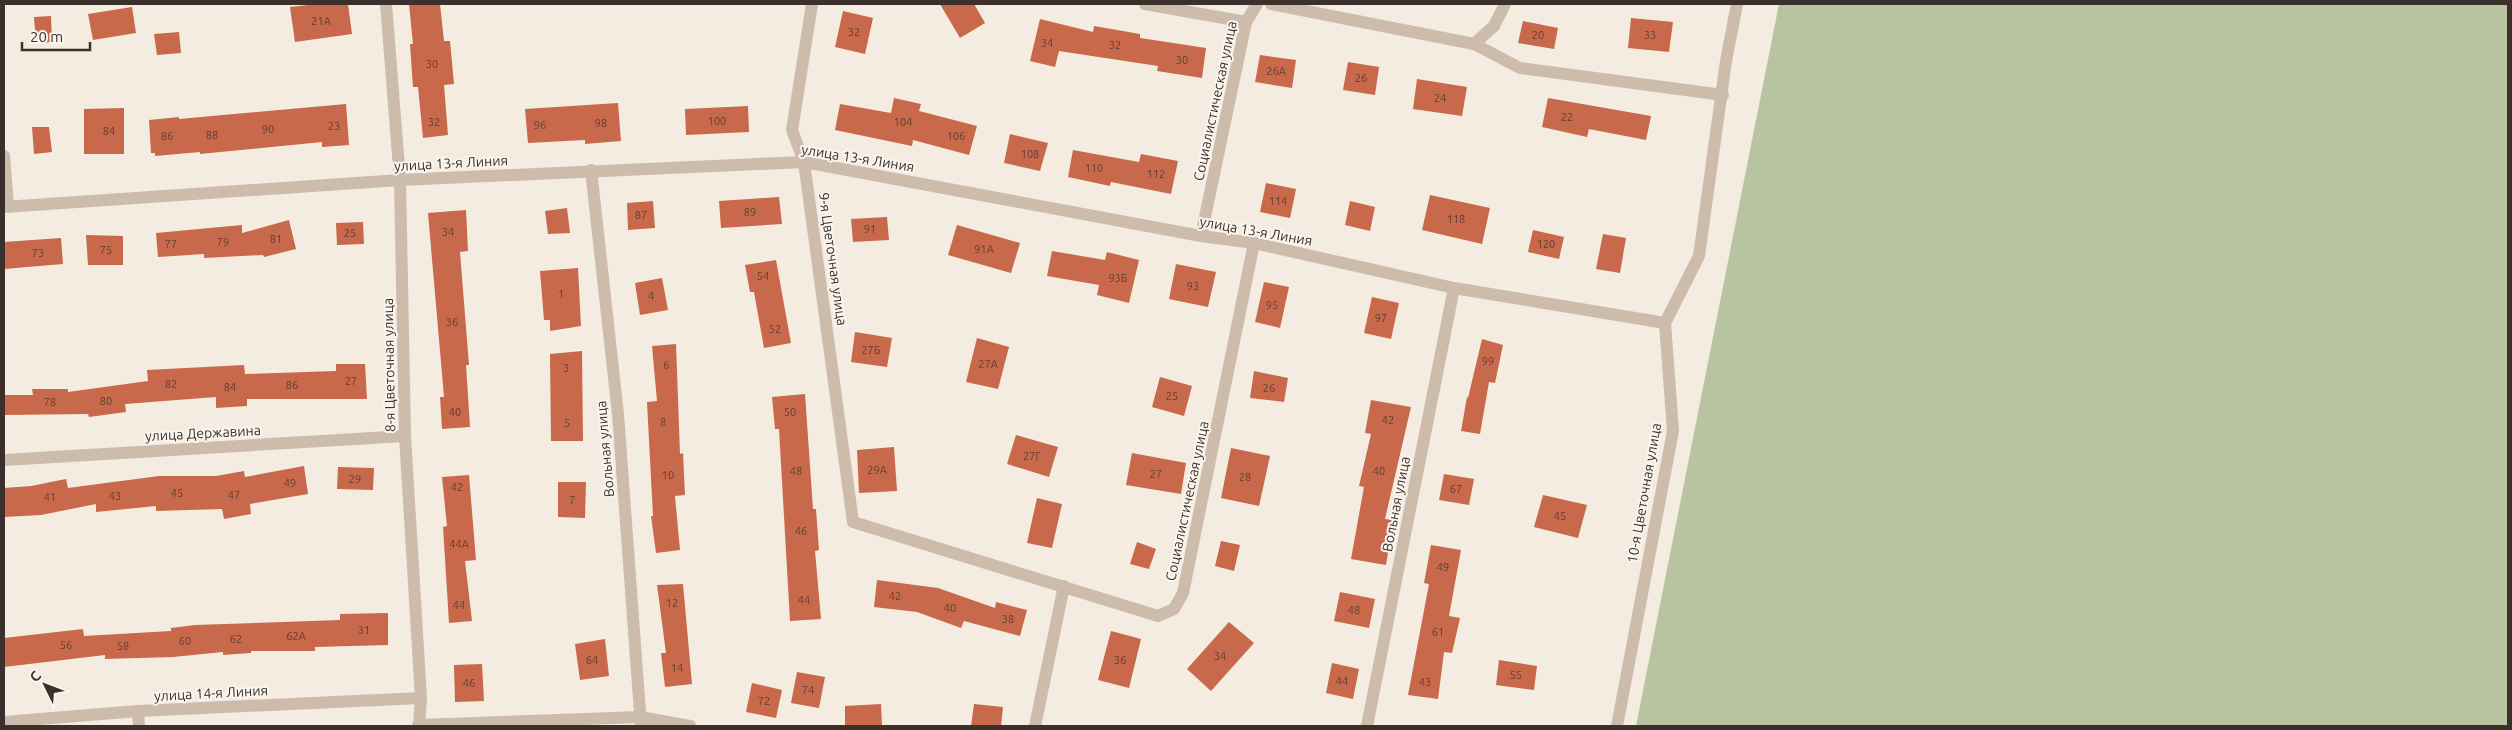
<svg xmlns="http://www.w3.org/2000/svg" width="2512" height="730" viewBox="0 0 2512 730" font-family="Ubuntu,sans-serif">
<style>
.green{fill:#b8c4a0}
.building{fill:#c8694b}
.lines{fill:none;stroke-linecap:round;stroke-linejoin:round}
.minor{stroke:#cdbbac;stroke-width:12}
.labels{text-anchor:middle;stroke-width:4;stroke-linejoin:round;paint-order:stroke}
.number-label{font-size:11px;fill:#5e3e33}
.street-label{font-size:14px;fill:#3b302b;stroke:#fbf5ee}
</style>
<rect width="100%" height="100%" fill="#f4ebe1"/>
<path class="green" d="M1779 4H2508V726H1636Z"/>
<g class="building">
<path d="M317 4H348L352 34 295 42 290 7Z"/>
<path d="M409 4H440L444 41H450L454 84 444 85 448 135 423 138 418 87H413L410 44H413Z"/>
<path d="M940 4H974L985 23 960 38Z"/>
<path d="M132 7 136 33 93 40 88 14Z"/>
<path d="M843 11 873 18 865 54 835 47Z"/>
<path d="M51 16 52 42 36 43 34 17Z"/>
<path d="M1631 18 1673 22 1669 52 1628 48Z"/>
<path d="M1040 19 1093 32 1094 26 1140 34V38L1206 48 1202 78 1157 71 1158 66 1059 51 1055 67 1030 61Z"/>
<path d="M1523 21 1558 28 1554 49 1518 43Z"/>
<path d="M179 32 181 53 157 55 154 34Z"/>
<path d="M1260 55 1296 60 1292 88 1255 82Z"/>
<path d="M1348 62 1379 67 1375 95 1343 90Z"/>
<path d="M1417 79 1467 87 1462 116 1413 109Z"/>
<path d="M894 98 921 104 919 111 977 126 969 155 913 140 912 146 835 130 840 104 891 113Z"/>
<path d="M1548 98 1651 116 1646 140 1589 129 1587 137 1542 127Z"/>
<path d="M618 103 621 141 585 144V140L528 143 525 109Z"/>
<path d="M346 104 349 145 322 147V142L200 154V152L155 156V153H151L149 120 179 117V119Z"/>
<path d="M748 106 749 132 686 135 685 109Z"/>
<path d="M124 108V154H84V109Z"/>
<path d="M32 127H49L52 152 34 154Z"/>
<path d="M1010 134 1048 143 1040 171 1004 163Z"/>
<path d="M1073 150 1139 162 1141 154 1178 161 1171 194 1111 182 1110 186 1068 177Z"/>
<path d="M1266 183 1296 189 1290 218 1260 212Z"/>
<path d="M1430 195 1490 208 1482 244 1422 230Z"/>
<path d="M779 197 782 224 721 228 719 201Z"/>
<path d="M653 201 655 228 628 230 627 203Z"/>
<path d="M1350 201 1375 207 1370 231 1345 225Z"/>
<path d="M567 208 570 233 548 234 545 211Z"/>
<path d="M466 210 468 251 460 252 469 365H466L470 427 442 429 440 397H444L428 213Z"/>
<path d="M887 217 889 240 853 242 851 219Z"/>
<path d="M289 220 296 249 264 257 263 255 204 258V254L158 257 156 233 242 225V233Z"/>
<path d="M363 222 364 244 337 245 336 223Z"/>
<path d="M957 225 1020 243 1011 273 948 255Z"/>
<path d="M1533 230 1564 237 1559 259 1528 252Z"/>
<path d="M1603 234 1626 238 1620 273 1596 269Z"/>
<path d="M86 235 123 236V265H88Z"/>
<path d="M61 238 63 264 4 269V242Z"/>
<path d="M1052 251 1105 260 1107 252 1139 260 1129 303 1097 295 1099 285 1047 276Z"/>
<path d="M776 260 791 343 764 348 754 292H750L745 265Z"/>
<path d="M1176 264 1216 272 1208 307 1169 299Z"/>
<path d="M578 268 581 326 550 331V320H544L540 271Z"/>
<path d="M662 278 668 310 640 315 635 283Z"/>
<path d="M1264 282 1289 287 1280 328 1255 322Z"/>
<path d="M1372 297 1399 303 1391 339 1364 333Z"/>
<path d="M855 332 892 338 887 367 851 362Z"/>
<path d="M977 338 1009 347 998 389 966 382Z"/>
<path d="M1482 339 1503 345 1495 383 1489 382 1480 434 1461 431 1467 397 1468 398Z"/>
<path d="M676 344 680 454 683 453 685 495 675 496 680 550 656 553 651 516H653L647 402 657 401 652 346Z"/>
<path d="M582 351 583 441H551L550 354Z"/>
<path d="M336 364H365L367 399H247V406L216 408V397L125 404 126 412 89 417 88 414 4 415V395H33L32 389H68V392L148 381 147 370 244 365 245 374 336 371Z"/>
<path d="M1254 371 1288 378 1284 402 1250 398Z"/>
<path d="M1160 377 1192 386 1184 416 1152 407Z"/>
<path d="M805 394 813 509H816L819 550 815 551 821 619 790 621 779 429H775L772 397Z"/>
<path d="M1371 400 1411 407 1385 519 1393 520 1386 565 1351 559 1364 487 1359 486 1371 434 1365 433Z"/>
<path d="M1016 435 1058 447 1049 477 1007 464Z"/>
<path d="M894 447 897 491 859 493 857 450Z"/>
<path d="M1231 448 1270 456 1259 506 1221 498Z"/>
<path d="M1132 453 1186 463 1181 494 1126 485Z"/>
<path d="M304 466 308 494 250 504 251 514 224 519 222 509 156 511V506L96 512V504L41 515 4 517V488L31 486 66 479 68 488 159 476H216L244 471 245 477Z"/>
<path d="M338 467 374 468 373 490 337 489Z"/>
<path d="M1444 474 1474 479 1469 505 1439 500Z"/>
<path d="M469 475 476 560 465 561 472 621 449 623 443 527 447 526 442 477Z"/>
<path d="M558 482H586L585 518 558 517Z"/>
<path d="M1543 495 1587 505 1578 538 1534 527Z"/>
<path d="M1037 498 1062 504 1052 548 1027 543Z"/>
<path d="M1221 541 1240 545 1234 571 1215 566Z"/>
<path d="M1137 542 1156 549 1149 569 1130 564Z"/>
<path d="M1431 545 1461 550 1449 616 1460 618 1452 653 1444 652 1438 699 1408 695 1429 584 1424 583Z"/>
<path d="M877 580 938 588 995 608 996 602 1027 610 1020 636 964 621 961 628 917 612 874 607Z"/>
<path d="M683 584 692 684 665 687 661 653H666L657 585Z"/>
<path d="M1340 592 1375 599 1369 628 1334 621Z"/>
<path d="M388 613V645L315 647V651H251V653L223 655V652L173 657 105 659V655L4 667V638L83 629 84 636 171 631V628L195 625 340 620V614Z"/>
<path d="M1229 622 1254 643 1211 691 1187 669Z"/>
<path d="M1111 631 1141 639 1129 688 1098 680Z"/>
<path d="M605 639 609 676 580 680 575 644Z"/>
<path d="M1499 660 1537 666 1534 690 1496 685Z"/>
<path d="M1332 663 1359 669 1353 699 1326 693Z"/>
<path d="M482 664 484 701 455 702 454 665Z"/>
<path d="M797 672 825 677 819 708 791 703Z"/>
<path d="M752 683 782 690 776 718 746 712Z"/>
<path d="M881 704 882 726H845V706Z"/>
<path d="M974 704 1003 707 1001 726H971Z"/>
</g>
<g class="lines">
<g class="minor">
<path d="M386 4 400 180 405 436 421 698 419 726"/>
<path d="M812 4 792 130 804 162 853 522 1158 616 1174 609 1183 593 1254 243"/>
<path d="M1145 4 1246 22"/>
<path d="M1271 4 1474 44 1494 26 1505 4"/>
<path d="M1474 44 1520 68 1723 95"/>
<path d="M4 156 8 206"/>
<path d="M591 170 618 414 641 726"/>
<path d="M4 207 400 180 804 162 1201 236 1254 243 1454 288 1665 323"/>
<path d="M1201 236 1246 22 1257 4"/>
<path d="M4 460 405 436"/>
<path d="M138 711 139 726"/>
<path d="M4 722 138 711 421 698"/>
<path d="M418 725 640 717 690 726"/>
<path d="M1035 726 1064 586"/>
<path d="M1367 726 1454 288"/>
<path d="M1617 726 1673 431 1665 323 1699 256 1726 61 1737 4"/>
</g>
</g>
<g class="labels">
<g class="number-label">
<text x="321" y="25">21А</text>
<text x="854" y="36">32</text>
<text x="1538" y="39">20</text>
<text x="1650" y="39">33</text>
<text x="1047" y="47">34</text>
<text x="1115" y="49">32</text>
<text x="1182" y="64">30</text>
<text x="432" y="68">30</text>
<text x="1276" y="75">26А</text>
<text x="1361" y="82">26</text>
<text x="1440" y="102">24</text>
<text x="1567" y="121">22</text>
<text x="717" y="125">100</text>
<text x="434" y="126">32</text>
<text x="903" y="126">104</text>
<text x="601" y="127">98</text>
<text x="540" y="129">96</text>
<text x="334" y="130">23</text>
<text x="268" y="133">90</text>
<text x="109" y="135">84</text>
<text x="212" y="139">88</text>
<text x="167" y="140">86</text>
<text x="956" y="140">106</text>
<text x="1030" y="158">108</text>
<text x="1094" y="172">110</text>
<text x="1156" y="178">112</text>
<text x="1278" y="205">114</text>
<text x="750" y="216">89</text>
<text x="641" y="219">87</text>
<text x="1456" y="223">118</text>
<text x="870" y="233">91</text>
<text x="448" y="236">34</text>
<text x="350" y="237">25</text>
<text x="276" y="243">81</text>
<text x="223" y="246">79</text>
<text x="171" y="248">77</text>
<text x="1546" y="248">120</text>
<text x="984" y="253">91А</text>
<text x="106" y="254">75</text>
<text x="38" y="257">73</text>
<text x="763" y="280">54</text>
<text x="1118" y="282">93Б</text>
<text x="1193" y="290">93</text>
<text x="561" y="298">1</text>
<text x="651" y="300">4</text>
<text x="1272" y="309">95</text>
<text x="1381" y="322">97</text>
<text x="452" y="326">36</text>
<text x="775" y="333">52</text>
<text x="871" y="354">27Б</text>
<text x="1488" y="365">99</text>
<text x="988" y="368">27А</text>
<text x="666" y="369">6</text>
<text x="566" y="372">3</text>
<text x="351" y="385">27</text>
<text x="171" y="388">82</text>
<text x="292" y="389">86</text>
<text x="230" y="391">84</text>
<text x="1269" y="392">26</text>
<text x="1172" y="400">25</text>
<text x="106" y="405">80</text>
<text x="50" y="406">78</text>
<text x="455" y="416">40</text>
<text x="790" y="416">50</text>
<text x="1388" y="424">42</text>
<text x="663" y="426">8</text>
<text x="567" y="427">5</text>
<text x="1032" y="460">27Г</text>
<text x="877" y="474">29А</text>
<text x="796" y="475">48</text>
<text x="1379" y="475">40</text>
<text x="1156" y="478">27</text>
<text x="668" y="479">10</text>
<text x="1245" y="481">28</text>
<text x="355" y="483">29</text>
<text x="290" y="487">49</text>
<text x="457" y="491">42</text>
<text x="1456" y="493">67</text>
<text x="177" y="497">45</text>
<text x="234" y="499">47</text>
<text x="115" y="500">43</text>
<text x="50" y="501">41</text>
<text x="572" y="504">7</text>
<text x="1560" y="520">45</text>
<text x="801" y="535">46</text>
<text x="459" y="548">44А</text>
<text x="1443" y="571">49</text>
<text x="895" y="600">42</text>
<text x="804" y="604">44</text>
<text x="672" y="607">12</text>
<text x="459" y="609">44</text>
<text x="950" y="612">40</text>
<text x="1354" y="614">48</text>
<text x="1008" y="623">38</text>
<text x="364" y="634">31</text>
<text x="1438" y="636">61</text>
<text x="296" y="640">62А</text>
<text x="236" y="643">62</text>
<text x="185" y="645">60</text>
<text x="66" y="649">56</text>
<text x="123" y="650">58</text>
<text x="1220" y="660">34</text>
<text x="592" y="664">64</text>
<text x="1120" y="664">36</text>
<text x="677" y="672">14</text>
<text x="1516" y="679">55</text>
<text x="1342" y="685">44</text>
<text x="1425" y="686">43</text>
<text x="469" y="687">46</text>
<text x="808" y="694">74</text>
<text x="764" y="705">72</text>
</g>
<g class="street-label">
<text transform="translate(1215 101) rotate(-78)" y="5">Социалистическая улица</text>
<text transform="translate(858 158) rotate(9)" y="5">улица 13-я Линия</text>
<text transform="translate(451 163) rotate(-3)" y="5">улица 13-я Линия</text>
<text transform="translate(1256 231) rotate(10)" y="5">улица 13-я Линия</text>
<text transform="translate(833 259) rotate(82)" y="5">9-я Цветочная улица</text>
<text transform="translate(389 365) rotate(-91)" y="5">8-я Цветочная улица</text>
<text transform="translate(203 433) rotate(-3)" y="5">улица Державина</text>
<text transform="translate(605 449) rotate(-95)" y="5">Вольная улица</text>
<text transform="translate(1644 493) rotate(-80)" y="5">10-я Цветочная улица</text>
<text transform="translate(1187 501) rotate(-78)" y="5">Социалистическая улица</text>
<text transform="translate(1396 504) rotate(-79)" y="5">Вольная улица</text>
<text transform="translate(211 693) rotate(-3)" y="5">улица 14-я Линия</text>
</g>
</g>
<rect width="2512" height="730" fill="none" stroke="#3b302b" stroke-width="10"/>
<g transform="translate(45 685) rotate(312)" stroke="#fbf5ee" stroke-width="4" paint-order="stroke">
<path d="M0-4L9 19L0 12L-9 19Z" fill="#3b302b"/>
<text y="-8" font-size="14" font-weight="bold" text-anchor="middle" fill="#3b302b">С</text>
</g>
<path d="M22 42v8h68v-8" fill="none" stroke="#3b302b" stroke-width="2.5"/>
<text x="30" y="42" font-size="15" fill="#3b302b" stroke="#fbf5ee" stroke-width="4" paint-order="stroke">20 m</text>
</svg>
